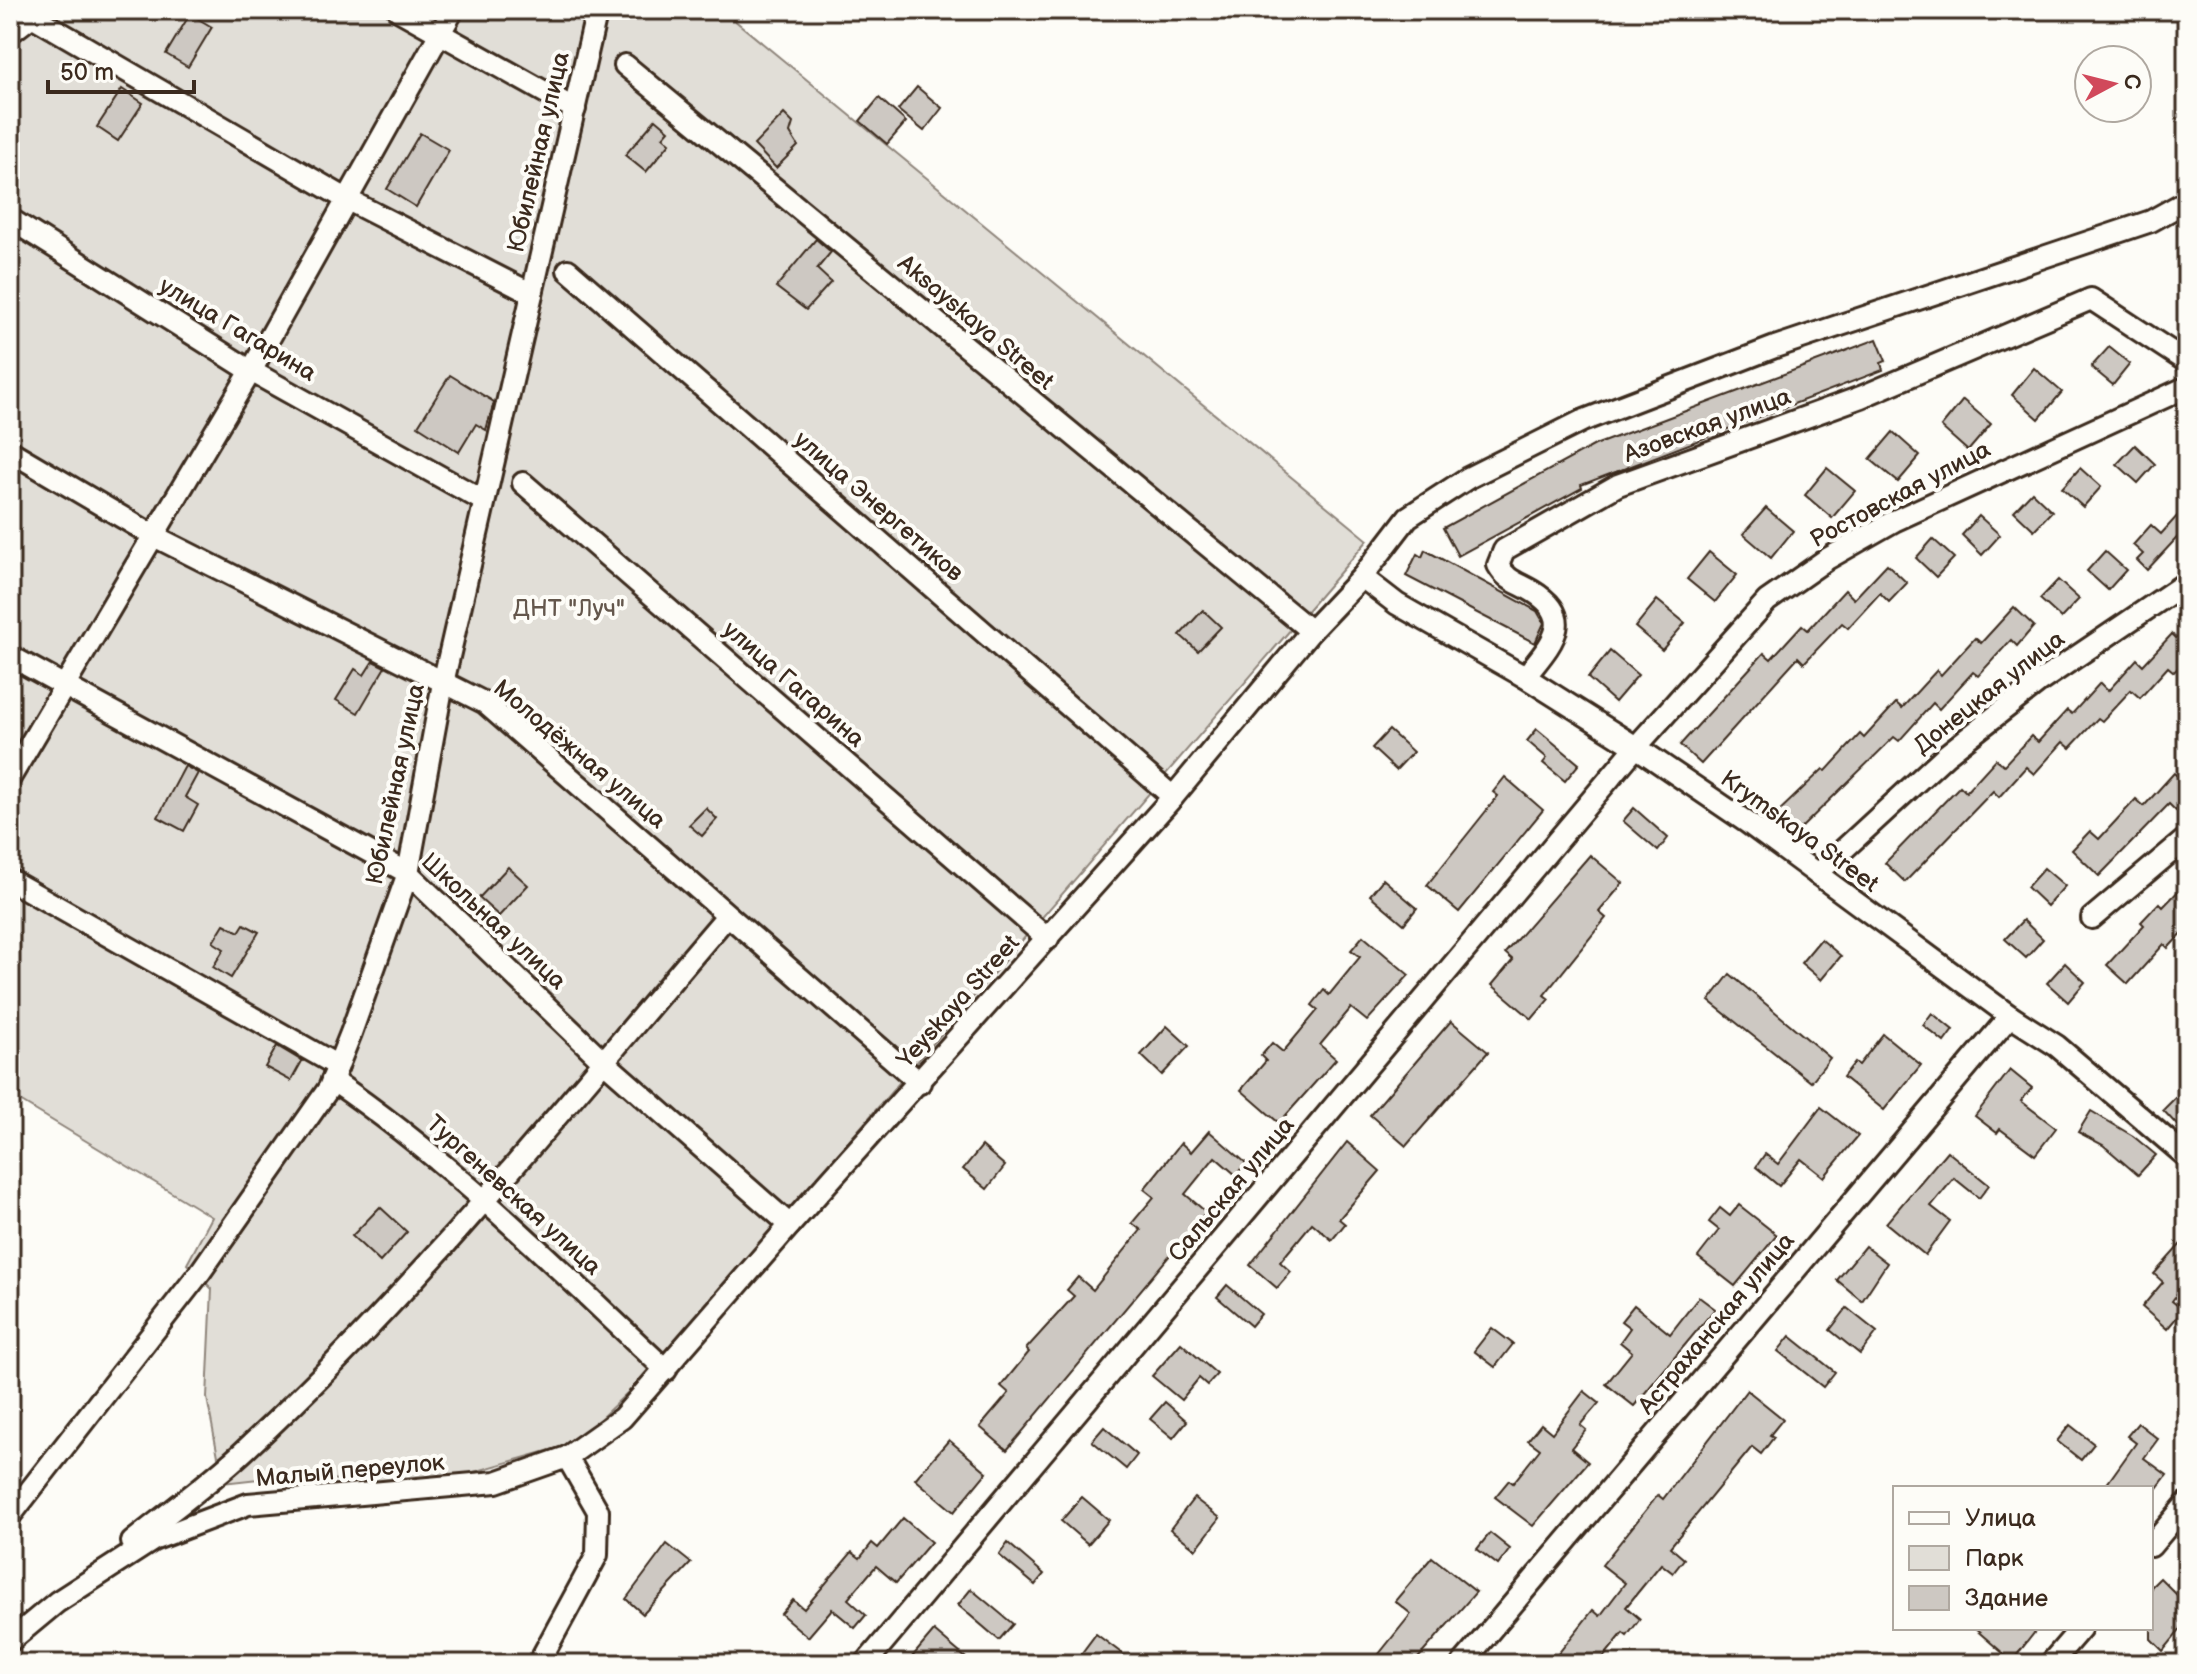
<svg xmlns="http://www.w3.org/2000/svg" width="2197" height="1674" viewBox="0 0 2197 1674" font-family="'Balsamiq Sans',sans-serif">
<style>
.green{fill:#e1ded7;stroke:#8e847a;stroke-width:2}
.building{fill:#cdc8c2;stroke:#3b2a1e;stroke-width:2}
.lines{fill:none;stroke-linecap:round;stroke-linejoin:round}
.minor-casing{stroke:#3b2a1e;stroke-width:26}
.minor{stroke:#fdfcf7;stroke-width:20}
.labels{text-anchor:middle;stroke-width:8;stroke-linejoin:round;paint-order:stroke}
.street-label{font-size:24px;fill:#3b2a1e;stroke:#fdfcf7}
.park-label{font-size:24px;fill:#64574c;stroke:#fdfcf7}
</style>
<rect width="100%" height="100%" fill="#fdfcf7"/>
<filter id="ink" filterUnits="userSpaceOnUse"><feTurbulence type="fractalNoise" baseFrequency=".0125" numOctaves="2"/><feDisplacementMap in="SourceGraphic" scale="16" xChannelSelector="R" yChannelSelector="G"/><feConvolveMatrix kernelMatrix="1 2 1 2 8 2 1 2 1" color-interpolation-filters="sRGB"/></filter>
<g filter="url(#ink)">
<path class="green" d="M10 10H722L1368 540 652 1369 575 1443 425 1486 285 1476 223 1483 207 1398 212 1289 187 1264 212 1217 10 1095Z"/>
<g class="building">
<path d="M190 14 212 27 188 67 166 54Z"/>
<path d="M917 87 942 108 924 131 898 110Z"/>
<path d="M122 89 143 103 118 141 97 127Z"/>
<path d="M879 98 906 122 887 144 860 121Z"/>
<path d="M784 114 793 123 790 133 798 146 776 168 754 145Z"/>
<path d="M656 119 669 130 663 137 670 143 646 172 625 155Z"/>
<path d="M420 133 449 150 416 207 387 189Z"/>
<path d="M816 239 831 252 817 269 831 282 806 310 776 287Z"/>
<path d="M1877 339 1886 361 1881 363 1883 370 1581 485 1582 488 1458 556 1443 528 1595 445Z"/>
<path d="M2109 347 2130 364 2113 385 2091 367Z"/>
<path d="M2034 368 2062 392 2039 419 2012 395Z"/>
<path d="M450 375 494 402 486 430 476 424 459 452 418 426Z"/>
<path d="M1963 400 1991 424 1968 451 1941 427Z"/>
<path d="M1893 432 1920 456 1898 482 1870 459Z"/>
<path d="M2135 445 2155 464 2138 483 2117 464Z"/>
<path d="M1827 468 1855 491 1832 518 1805 495Z"/>
<path d="M2080 468 2101 487 2083 507 2062 488Z"/>
<path d="M2032 492 2052 511 2034 530 2014 511Z"/>
<path d="M2187 505V527L2147 570 2137 560 2143 554 2133 545 2151 525 2161 534Z"/>
<path d="M1766 508 1793 531 1771 558 1743 534Z"/>
<path d="M1979 516 2000 535 1982 555 1962 535Z"/>
<path d="M1933 539 1954 558 1936 577 1916 558Z"/>
<path d="M1425 550 1537 611 1544 623 1535 643 1406 576 1417 554 1422 557Z"/>
<path d="M2105 551 2126 570 2108 590 2087 571Z"/>
<path d="M1709 552 1737 575 1715 602 1687 579Z"/>
<path d="M1887 564 1907 583 1889 602 1880 593 1848 628 1842 623 1804 663 1798 657 1701 764 1680 745 1764 653 1771 659 1802 625 1808 630 1845 590 1854 599Z"/>
<path d="M2058 580 2079 599 2061 618 2040 599Z"/>
<path d="M1657 600 1685 623 1662 650 1635 627Z"/>
<path d="M2014 607 2034 626 2017 646 2011 640 1978 676 1973 672 1939 709 1933 703 1899 741 1894 737 1795 834 1775 815 1823 769 1826 771 1860 734 1864 738 1896 703 1902 708 1937 670 1941 675 1975 638 1981 643Z"/>
<path d="M1203 610 1221 627 1198 651 1180 635Z"/>
<path d="M2172 634 2187 648V659L2174 672 2168 667 2140 698 2131 690 2102 721 2098 718 2070 748 2063 742 2034 774 2026 767 1999 797 1993 791 1905 882 1885 863 1960 786 1966 792 1996 759 2004 765 2031 736 2038 742 2067 710 2072 714 2100 683 2108 691 2137 659 2143 665Z"/>
<path d="M1610 651 1638 675 1615 702 1588 678Z"/>
<path d="M373 661 385 667 358 713 336 700 355 669 364 675Z"/>
<path d="M1537 729 1579 764 1565 781 1543 763 1547 758 1527 741Z"/>
<path d="M1389 730 1413 752 1396 770 1372 748Z"/>
<path d="M185 766 198 773 185 797 198 805 184 831 158 817Z"/>
<path d="M2174 773 2187 785V800L2176 811 2169 804 2099 876 2072 850 2090 831 2099 839 2136 799 2144 806Z"/>
<path d="M1505 777 1543 810 1459 912 1427 885 1498 796 1493 792Z"/>
<path d="M706 808 717 819 702 836 689 825Z"/>
<path d="M1634 808 1668 838 1658 851 1623 821Z"/>
<path d="M1590 855 1623 883 1599 912 1606 918 1544 995 1549 999 1532 1019 1492 985 1513 960 1505 953Z"/>
<path d="M508 867 528 885 499 916 479 898Z"/>
<path d="M2044 868 2065 886 2047 906 2027 887Z"/>
<path d="M1383 879 1417 908 1404 924 1370 895Z"/>
<path d="M2187 882V928L2168 948 2164 944 2128 984 2107 965 2144 925 2141 922 2159 903 2163 907Z"/>
<path d="M2023 920 2043 939 2026 958 2005 939Z"/>
<path d="M224 924 239 932 244 924 259 932 231 978 213 967 224 949 213 942Z"/>
<path d="M1363 936 1409 975 1367 1021 1351 1008 1320 1045 1336 1059 1279 1123 1241 1090 1266 1061 1261 1056 1272 1043 1283 1052 1318 1010 1312 1005 1324 990 1329 995 1360 957 1351 950Z"/>
<path d="M1821 939 1841 956 1821 980 1801 963Z"/>
<path d="M2065 963 2085 982 2068 1002 2047 983Z"/>
<path d="M1730 974 1830 1058 1811 1082 1709 1001Z"/>
<path d="M1932 1013 1953 1030 1944 1042 1923 1025Z"/>
<path d="M1451 1021 1488 1052 1406 1146 1370 1115Z"/>
<path d="M1167 1026 1189 1046 1162 1075 1141 1055Z"/>
<path d="M1883 1034 1921 1065 1884 1110 1843 1077 1855 1062 1859 1065Z"/>
<path d="M277 1046 302 1061 291 1081 265 1067Z"/>
<path d="M2010 1070 2032 1088 2021 1101 2056 1128 2035 1155 2000 1129 1997 1133 1975 1116Z"/>
<path d="M2187 1086V1136L2163 1110Z"/>
<path d="M1821 1107 1858 1136 1824 1177 1801 1159 1779 1186 1756 1167 1765 1154 1778 1164Z"/>
<path d="M2091 1111 2133 1136 2156 1155 2138 1175 2103 1145 2078 1132Z"/>
<path d="M1209 1131 1246 1163 1236 1175 1215 1157 1185 1194 1206 1212 1007 1450 980 1427 1009 1393 1001 1386 1029 1352 1026 1349 1074 1296 1067 1290 1078 1277 1093 1290 1141 1230 1132 1223 1154 1197 1144 1189 1165 1163 1181 1143 1191 1152Z"/>
<path d="M1347 1142 1380 1171 1339 1219 1345 1224 1332 1240 1312 1223 1280 1262 1291 1272 1277 1288 1250 1265Z"/>
<path d="M982 1146 1005 1166 987 1189 963 1169Z"/>
<path d="M1947 1151 1989 1185 1979 1198 1954 1178 1931 1206 1950 1221 1925 1255 1886 1223Z"/>
<path d="M1739 1205 1777 1235 1735 1286 1698 1257 1719 1230 1709 1222 1720 1208 1730 1216Z"/>
<path d="M380 1207 407 1232 380 1262 352 1236Z"/>
<path d="M2187 1237V1281L2172 1301 2183 1310 2167 1329 2142 1307 2163 1282 2154 1274Z"/>
<path d="M1865 1246 1887 1263 1862 1301 1837 1280Z"/>
<path d="M1227 1285 1261 1314 1251 1326 1217 1297Z"/>
<path d="M1699 1297 1715 1309 1634 1406 1606 1384 1632 1352 1620 1342 1630 1328 1621 1321 1634 1305 1670 1334Z"/>
<path d="M1847 1308 1877 1332 1860 1354 1830 1330Z"/>
<path d="M1492 1328 1513 1344 1495 1367 1474 1351Z"/>
<path d="M1790 1336 1835 1372 1823 1387 1778 1351Z"/>
<path d="M1181 1343 1217 1374 1207 1385 1199 1378 1181 1400 1152 1376Z"/>
<path d="M1747 1390 1783 1419 1770 1435 1774 1437 1761 1454 1752 1447 1670 1547 1684 1559 1673 1573 1661 1564 1626 1607 1640 1619 1627 1636 1623 1633 1598 1664H1550L1593 1610 1600 1616 1625 1583 1602 1565 1658 1495 1663 1499Z"/>
<path d="M1584 1391 1599 1403 1580 1425 1586 1430 1571 1448 1588 1462 1533 1526 1495 1497 1509 1480 1513 1483 1540 1449 1528 1440 1541 1424 1552 1433Z"/>
<path d="M1165 1402 1187 1421 1173 1438 1150 1419Z"/>
<path d="M2138 1423 2158 1439 2144 1458 2167 1475 2157 1488H2104L2136 1443 2127 1436Z"/>
<path d="M2070 1425 2094 1444 2081 1460 2057 1441Z"/>
<path d="M1104 1427 1137 1455 1126 1469 1092 1441Z"/>
<path d="M949 1440 987 1472 954 1512 915 1479Z"/>
<path d="M1082 1497 1109 1520 1088 1544 1061 1521Z"/>
<path d="M1194 1498 1220 1518 1196 1549 1170 1529Z"/>
<path d="M903 1518 931 1542 896 1583 876 1566 848 1599 866 1615 855 1628 832 1609 808 1637 781 1614 793 1600 804 1609 852 1552 860 1558 872 1543 878 1548Z"/>
<path d="M1490 1533 1510 1549 1498 1565 1477 1549Z"/>
<path d="M1008 1543 1044 1574 1035 1585 999 1555Z"/>
<path d="M667 1544 691 1563 643 1614 626 1599Z"/>
<path d="M1432 1557 1476 1592 1413 1664H1371L1411 1614 1395 1601Z"/>
<path d="M2160 1578 2187 1605V1622L2163 1651 2151 1639V1587Z"/>
<path d="M971 1589 1013 1624 999 1640 958 1605Z"/>
<path d="M1974 1628H2038L2012 1661Z"/>
<path d="M934 1631 973 1664H906Z"/>
<path d="M1096 1634 1136 1664H1094L1081 1654Z"/>
</g>
<g class="lines">
<g class="minor-casing">
<g id="minor">
<path d="M398 10 575 109"/>
<path d="M32 16 348 200 532 294"/>
<path d="M10 33 40 10"/>
<path d="M625 65 1311 631"/>
<path d="M10 219 251 371 484 501"/>
<path d="M568 270 1173 797"/>
<path d="M10 451 154 536 485 703 920 1083"/>
<path d="M523 483 1048 939"/>
<path d="M1362 577 1397 604 1525 677 1636 747 1748 823 2010 1016 2057 1046 2187 1157"/>
<path d="M10 656 408 873 603 1061 790 1225"/>
<path d="M1525 677C1549 646 1579 619 1532 591 1517 582 1507 581 1498 565L1504 550 1618 485 1861 397 2091 299 2187 362"/>
<path d="M10 778 251 371 453 10"/>
<path d="M1817 874 1946 755 2039 682 2187 582"/>
<path d="M10 880 338 1066"/>
<path d="M2092 918 2187 838"/>
<path d="M332 1080C454 1163 558 1269 666 1370"/>
<path d="M10 1516 201 1271 329 1088 351 1033 408 873 443 683 597 10"/>
<path d="M132 1542C169 1512 210 1483 245 1450 421 1287 571 1098 727 916"/>
<path d="M2151 1546 2187 1503"/>
<path d="M10 1641 57 1602 153 1540 248 1504 496 1482 567 1457 622 1418 790 1225 1173 797 1311 631 1362 577 1408 517 1468 478 1582 421 1775 347 2151 221 2187 201"/>
<path d="M538 1664 597 1555 598 1511 567 1457"/>
<path d="M865 1664 1636 747 1767 601 1827 559 1894 521 2187 387"/>
<path d="M1462 1664 2010 1016"/>
<path d="M2050 1664 2081 1628"/>
</g>
</g>
<use href="#minor" class="minor"/>
</g>
</g>
<g class="labels">
<g class="street-label">
<text transform="translate(538 152) rotate(-77)" y="8">Юбилейная улица</text>
<text transform="translate(976 322) rotate(40)" y="8">Aksayskaya Street</text>
<text transform="translate(238 329) rotate(31)" y="8">улица Гагарина</text>
<text transform="translate(1707 425) rotate(-20)" y="8">Азовская улица</text>
<text transform="translate(1900 494) rotate(-28)" y="8">Ростовская улица</text>
<text transform="translate(879 506) rotate(41)" y="8">улица Энергетиков</text>
<text transform="translate(794 684) rotate(41)" y="8">улица Гагарина</text>
<text transform="translate(1989 692) rotate(-38)" y="8">Донецкая улица</text>
<text transform="translate(580 754) rotate(40)" y="8">Молодёжная улица</text>
<text transform="translate(395 784) rotate(-78)" y="8">Юбилейная улица</text>
<text transform="translate(1800 831) rotate(36)" y="8">Krymskaya Street</text>
<text transform="translate(494 921) rotate(43)" y="8">Школьная улица</text>
<text transform="translate(958 1001) rotate(-48)" y="8">Yeyskaya Street</text>
<text transform="translate(1231 1189) rotate(-50)" y="8">Сальская улица</text>
<text transform="translate(514 1195) rotate(42)" y="8">Тургеневская улица</text>
<text transform="translate(1716 1323) rotate(-50)" y="8">Астраханская улица</text>
<text transform="translate(350 1470) rotate(-5)" y="8">Малый переулок</text>
</g>
<g class="park-label">
<text x="569" y="616">ДНТ "Луч"</text>
</g>
</g>
<rect width="2197" height="1674" fill="none" stroke="#fdfcf7" stroke-width="40"/>
<rect x="20" y="20" width="2157" height="1634" fill="none" stroke="#3b2a1e" stroke-width="3" filter="url(#ink)"/>
<rect x="1893" y="1486" width="260" height="144" fill="#fdfcf7" stroke="#afa8a0" stroke-width="2"/>
<rect x="1909" y="1512" width="40" height="12" fill="#fdfcf7" stroke="#afa8a0" stroke-width="2"/>
<text x="1965" y="1526" font-size="24" fill="#3b2a1e">Улица</text>
<rect x="1909" y="1546" width="40" height="24" fill="#e1ded7" stroke="#afa8a0" stroke-width="2"/>
<text x="1965" y="1566" font-size="24" fill="#3b2a1e">Парк</text>
<rect x="1909" y="1586" width="40" height="24" fill="#cdc8c2" stroke="#afa8a0" stroke-width="2"/>
<text x="1965" y="1606" font-size="24" fill="#3b2a1e">Здание</text>
<g transform="translate(2113 84) rotate(83)"><circle r="38" fill="#fdfcf7" stroke="#afa8a0" stroke-width="2"/>
<path d="M0-6L14 30L0 20L-14 30Z" fill="#d1495b"/>
<text y="-12" font-size="22" font-weight="bold" text-anchor="middle" fill="#3b2a1e">С</text>
</g>
<path d="M48 80v12h146v-12" fill="none" stroke="#3b2a1e" stroke-width="4"/>
<text x="60" y="80" font-size="24" fill="#3b2a1e" stroke="#fdfcf7" stroke-width="6" paint-order="stroke">50 m</text>
</svg>
